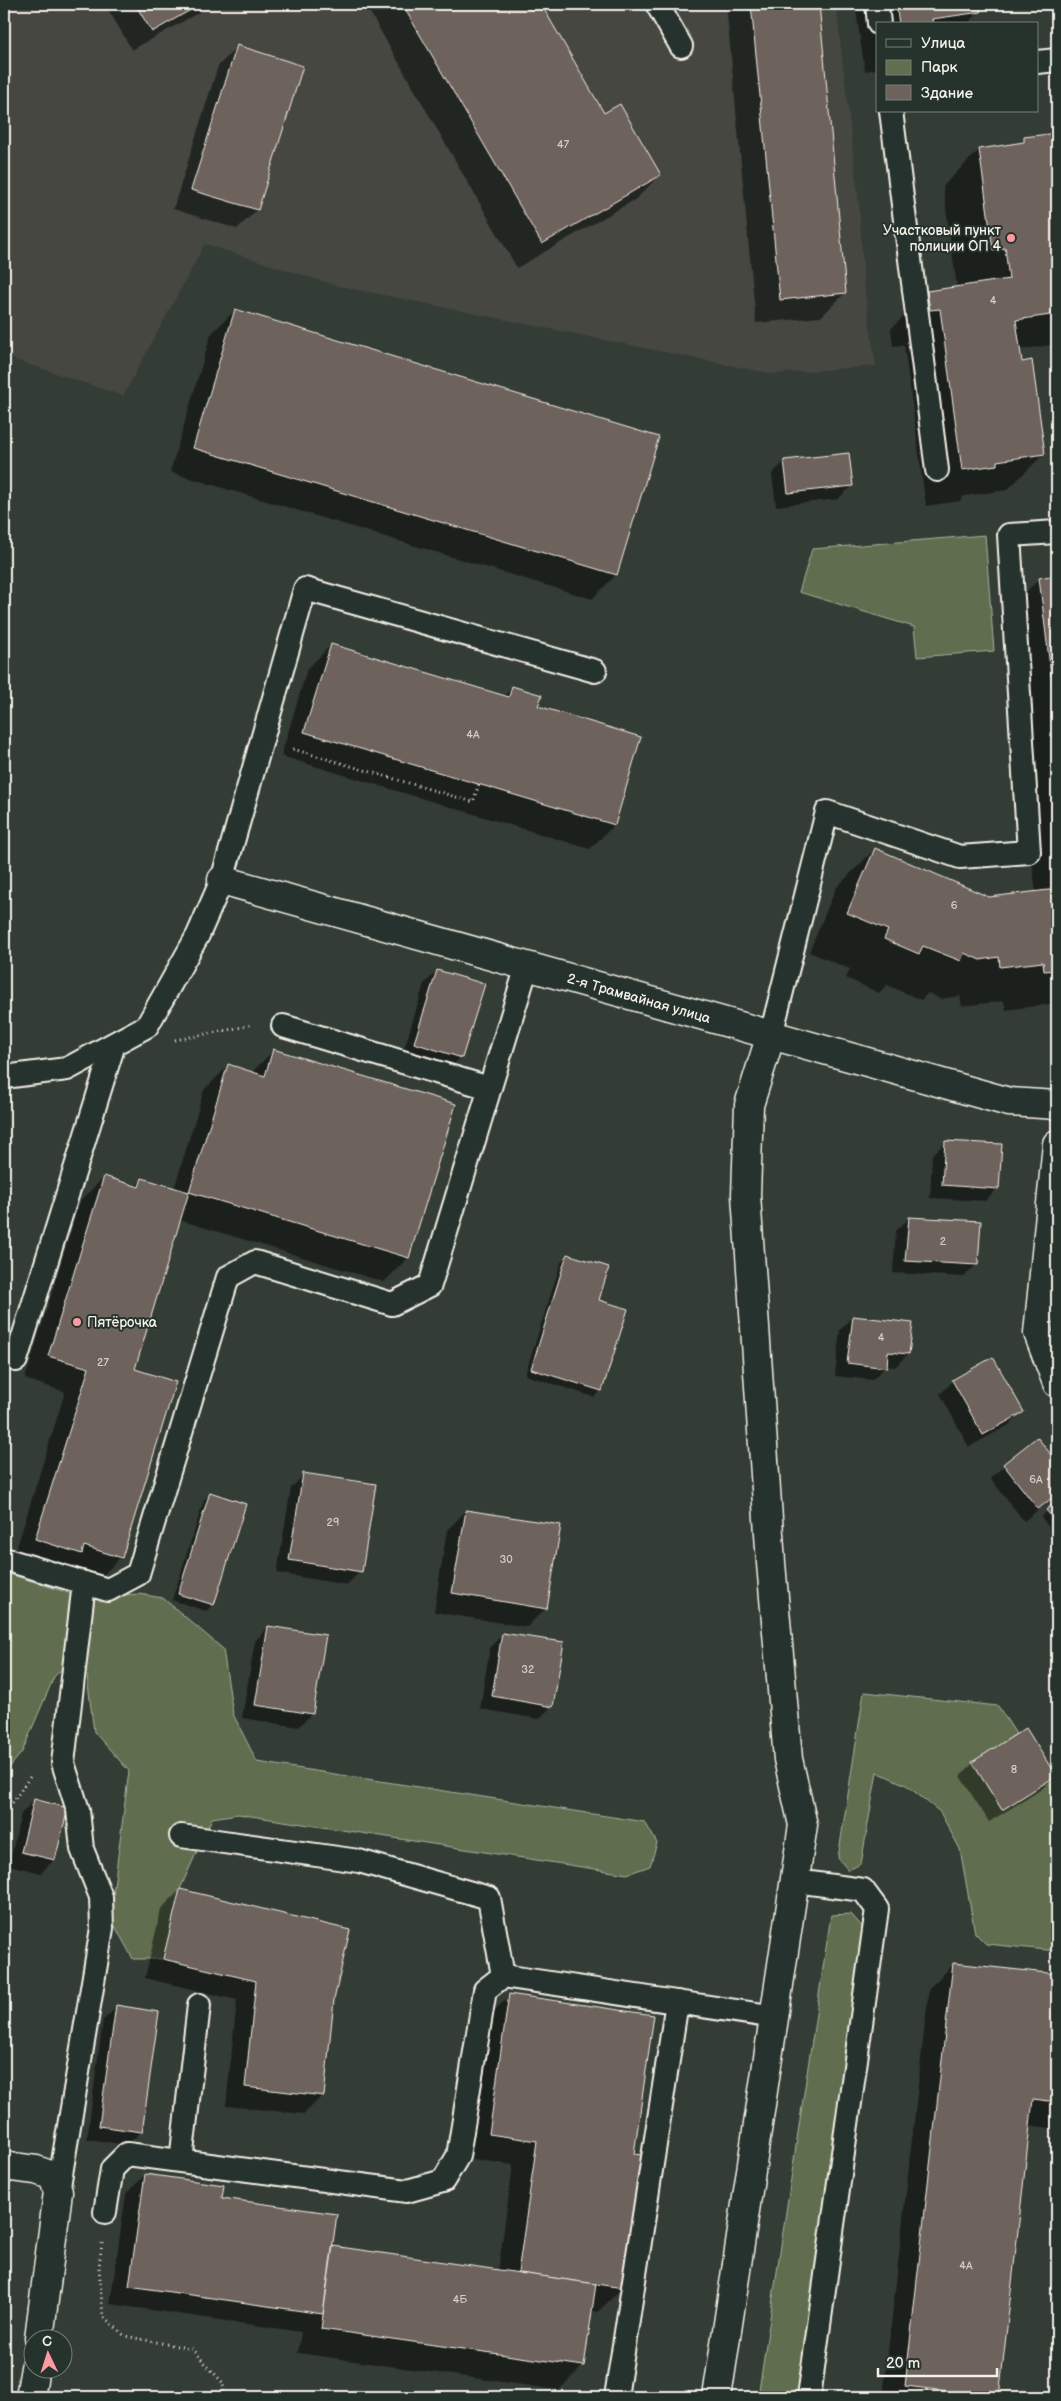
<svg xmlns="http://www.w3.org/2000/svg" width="1061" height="2401" viewBox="0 0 1061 2401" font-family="'Balsamiq Sans',sans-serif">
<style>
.built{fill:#454741}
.green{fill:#616e4f;stroke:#aab09c}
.shadow{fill:#0007}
.building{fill:#6e625c;stroke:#f4f1e8}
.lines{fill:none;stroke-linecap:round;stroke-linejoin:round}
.service-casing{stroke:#f4f1e8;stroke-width:26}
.minor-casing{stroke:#f4f1e8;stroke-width:31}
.path{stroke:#f4f1e8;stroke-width:3;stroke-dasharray:1 4;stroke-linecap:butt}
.service{stroke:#26332d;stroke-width:22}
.minor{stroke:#26332d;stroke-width:28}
.poi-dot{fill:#ff9aa2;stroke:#26332d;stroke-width:2}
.labels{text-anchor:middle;stroke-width:4;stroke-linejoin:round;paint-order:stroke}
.number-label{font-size:11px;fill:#d2cdc5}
.poi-label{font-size:14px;fill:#f4f1e8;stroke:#26332d;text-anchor:end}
.street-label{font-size:14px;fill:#f4f1e8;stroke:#26332d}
</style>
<rect width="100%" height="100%" fill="#343c36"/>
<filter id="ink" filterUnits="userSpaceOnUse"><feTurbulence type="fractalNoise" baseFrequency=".02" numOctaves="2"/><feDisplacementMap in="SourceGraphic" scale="10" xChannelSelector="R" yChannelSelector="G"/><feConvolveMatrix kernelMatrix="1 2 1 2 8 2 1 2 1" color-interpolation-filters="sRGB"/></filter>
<g filter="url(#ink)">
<path class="built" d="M4 4H836L859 203 864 285 876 366 772 374 334 285 205 244 123 396 4 356Z"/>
<g class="green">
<path d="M985 535 994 651 917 657 914 627 799 592 812 549Z"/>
<path d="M4 1572 81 1597 139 1594 163 1598 223 1649 233 1714 257 1762 645 1822 657 1843 650 1866 627 1874 238 1814 212 1818 180 1889 163 1959H133L110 1917 129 1771 94 1732 87 1676 71 1659 54 1677 22 1752 4 1774Z"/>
<path d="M864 1692 998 1706 1016 1734 972 1763 1002 1810 1048 1780 1057 1794V1951L986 1944 975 1933 960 1849 940 1812 906 1785 877 1772 861 1864 848 1870 838 1858Z"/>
<path d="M851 1914 865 1930 797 2397H758L831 1915Z"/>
</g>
<g class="shadow">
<path d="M105 4H214L132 50Z"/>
<path d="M365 4H539L603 114 660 175 636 199 517 268Z"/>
<path d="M726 4H817L845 293 821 317 756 323Z"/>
<path d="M855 4H978L979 12 967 24H877V69L865 71Z"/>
<path d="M237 47 257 210 237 229 173 209 218 66Z"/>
<path d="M1057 134V344L1019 350 1044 454 1007 490 964 496 960 501 926 506 904 345 893 346 891 329 927 292 957 288 943 186 979 150 1019 144 1025 139Z"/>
<path d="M235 310 616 575 592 599 170 472 211 334Z"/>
<path d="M785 461 852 486 838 499 776 506 772 474Z"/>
<path d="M1057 577V1003L1006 1010 1004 1001 962 1006 960 996 940 999 928 993 921 1000 887 985 879 993 846 978 850 969 809 952 836 888 875 849 989 899 1036 893 1000 618 1039 579Z"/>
<path d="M331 645 503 697 513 687 537 707 614 825 590 849 281 756 307 669Z"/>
<path d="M437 971 461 1057 448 1070 402 1056 424 984Z"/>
<path d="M273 1051 408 1258 384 1282 179 1220 133 1370 121 1557 97 1581 12 1563 65 1392 25 1379 80 1201 104 1177 135 1187 142 1179 174 1189 204 1090 228 1066 251 1073Z"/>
<path d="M946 1142 998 1188 985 1201 930 1198 932 1155Z"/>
<path d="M909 1218 977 1264 964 1277 893 1273 896 1231Z"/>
<path d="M568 1255 597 1301 626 1310 600 1391 594 1397 525 1375 561 1262Z"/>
<path d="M853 1317 908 1354 895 1367 886 1366 872 1380 835 1376 840 1330Z"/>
<path d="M953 1381 1022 1412 1009 1425 969 1447 940 1394Z"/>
<path d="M1037 1439 1057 1464V1495L1024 1521 990 1478Z"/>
<path d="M304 1474 360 1571 347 1585 277 1573 291 1488Z"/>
<path d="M210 1494 244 1504 213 1605 206 1611 172 1600 204 1500Z"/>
<path d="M1057 1502V1526L1052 1531 1041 1517Z"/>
<path d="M466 1511 546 1608 527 1627 434 1612 447 1530Z"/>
<path d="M1057 1606V1623L1050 1614Z"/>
<path d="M268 1627 312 1713 299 1727 242 1718 255 1641Z"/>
<path d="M503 1634 552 1706 539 1719 480 1709 490 1647Z"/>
<path d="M973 1763 1055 1776 1042 1789 989 1822 960 1776Z"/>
<path d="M34 1800 54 1860 41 1873 9 1865 21 1814Z"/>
<path d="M180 1890 332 2000 323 2095 304 2114 226 2106 237 2000 145 1978 161 1909Z"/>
<path d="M954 1964 1057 1976V2129L1028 2125 998 2397H883L929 1988Z"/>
<path d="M509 1996 633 2155 622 2288 598 2312 591 2311 583 2366 559 2390 298 2353 301 2332 110 2304 126 2194 145 2175 221 2199 331 2247 498 2271 513 2165 465 2158 485 2020Z"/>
<path d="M117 2007 141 2132 127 2145 87 2139 103 2020Z"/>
</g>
<g class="building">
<path d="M135 4H201L152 32Z"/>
<path d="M402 4H541L604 113 620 104 661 175 542 244Z"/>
<path d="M751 4H819L846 293 780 300Z"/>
<path d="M896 4H979L981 12 932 19 933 24H899Z"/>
<path d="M237 45 303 66 258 210 191 190Z"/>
<path d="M1057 133V314L1016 320 1022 362 1032 360 1045 454 997 461V465L962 470 940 309 930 310 927 291 1009 279 1005 248 993 250 979 149 1024 142V137Z"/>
<path d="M235 309 659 437 617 575 193 448Z"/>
<path d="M849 453 853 486 788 493 784 460Z"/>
<path d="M1057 575V691H1053L1039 578Z"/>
<path d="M331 644 509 697 512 686 542 695 538 706 641 737 615 825 304 732Z"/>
<path d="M875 848 989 897 1057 889V970L1044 971 1043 962 1000 967 999 957 980 960 964 953 961 961 923 946 919 954 884 939 888 930 847 913Z"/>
<path d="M437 970 485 984 462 1058 414 1043Z"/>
<path d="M273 1049 456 1104 409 1258 189 1192 228 1064 265 1076Z"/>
<path d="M945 1141 1002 1144 999 1189 942 1185Z"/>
<path d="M104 1176 139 1187 142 1178 189 1192 135 1369 176 1382 122 1558 84 1546 82 1554 35 1539 89 1368 48 1356Z"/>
<path d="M909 1217 981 1221 978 1265 905 1261Z"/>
<path d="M567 1254 609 1267 599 1300 628 1309 602 1391 531 1369Z"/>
<path d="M853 1316 913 1323 909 1354 888 1352 887 1368 847 1363Z"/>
<path d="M993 1357 1024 1412 983 1435 952 1380Z"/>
<path d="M1037 1437 1057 1462V1494L1038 1509 1003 1464Z"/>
<path d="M303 1473 376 1484 362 1572 289 1560Z"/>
<path d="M210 1492 246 1504 214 1605 178 1594Z"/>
<path d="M1057 1501V1523L1046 1510Z"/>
<path d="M466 1510 561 1525 547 1609 452 1593Z"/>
<path d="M268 1626 326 1635 313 1714 255 1705Z"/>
<path d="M502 1633 564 1642 553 1707 492 1696Z"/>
<path d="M1026 1728 1056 1776 1002 1810 972 1762Z"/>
<path d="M34 1799 68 1808 55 1860 21 1852Z"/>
<path d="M180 1889 350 1930 334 2000 324 2096 245 2087 256 1981 163 1959Z"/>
<path d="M953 1963 1057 1974V2102L1033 2099 999 2397 905 2386Z"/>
<path d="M509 1994 654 2015 634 2154 642 2155 624 2288 518 2273 537 2141 489 2134Z"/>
<path d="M116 2005 159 2012 142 2132 99 2126Z"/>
<path d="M145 2174 224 2185 222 2198 337 2214 323 2314 129 2286Z"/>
<path d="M333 2246 596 2284 584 2366 321 2329Z"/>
</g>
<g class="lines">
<g class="service-casing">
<g id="service">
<path d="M657 4 681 46"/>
<path d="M877 4 879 24"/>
<path d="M1037 62 1057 60"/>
<path d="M891 111 937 470"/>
<path d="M283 1026 489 1088"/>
<path d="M771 1035 827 812 960 857 1029 852 1009 535 1057 532"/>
<path d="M4 1077 67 1069 147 1026 198 935 222 880 305 589 595 671"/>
<path d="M16 1360 114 1044"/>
<path d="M4 1559 108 1590 138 1574 228 1277 255 1262 392 1304 430 1285 527 966"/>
<path d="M181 1836 359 1861 489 1898 503 1976"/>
<path d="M795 1881 863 1890 877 1909 809 2397"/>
<path d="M181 2161 199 2005"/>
<path d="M58 2192 102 1928 101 1897 82 1849 78 1810 63 1763 84 1583"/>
<path d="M105 2212 112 2169 127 2154 407 2191 443 2181 458 2156 485 1990 503 1976 775 2017"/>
<path d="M616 2397 677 2002"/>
</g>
</g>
<g class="minor-casing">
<g id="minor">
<path d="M222 880 1009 1102 1057 1105"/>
<path d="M1057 1144 1038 1333 1057 1383"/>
<path d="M4 2166 36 2170 53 2176 58 2192 39 2338"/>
<path d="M30 2397 35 2368"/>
<path d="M717 2397 803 1825 788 1759 771 1563 746 1195 749 1105 771 1035"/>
</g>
</g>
<g class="path">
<path d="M293 749 473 802 479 784"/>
<path d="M175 1040 253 1025"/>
<path d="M4 1815 32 1774"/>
<path d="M102 2243 99 2267 103 2316 125 2336 192 2349 223 2383 224 2397"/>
</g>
<use href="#service" class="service"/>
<use href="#minor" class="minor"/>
</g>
</g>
<g class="poi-dot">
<circle cx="1011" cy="238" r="5"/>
<circle cx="77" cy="1322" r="5"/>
</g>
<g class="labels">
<g class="number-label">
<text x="563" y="148">47</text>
<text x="993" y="304">4</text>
<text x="473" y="738">4А</text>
<text x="954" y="909">6</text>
<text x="943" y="1245">2</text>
<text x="881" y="1341">4</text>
<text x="103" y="1366">27</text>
<text x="1036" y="1483">6А</text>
<text x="333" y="1526">29</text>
<text x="506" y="1563">30</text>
<text x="528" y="1673">32</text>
<text x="1014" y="1773">8</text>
<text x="966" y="2269">4А</text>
<text x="460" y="2303">4Б</text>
</g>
<g class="poi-label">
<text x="1001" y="235">Участковый пункт<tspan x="1001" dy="16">полиции ОП 4</tspan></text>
<text x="87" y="1327" text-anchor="start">Пятёрочка</text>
</g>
<g class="street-label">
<text transform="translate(639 998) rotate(16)" y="5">2-я Трамвайная улица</text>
</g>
</g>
<rect width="1061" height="2401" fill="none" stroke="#26332d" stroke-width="20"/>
<rect x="10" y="10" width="1041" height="2381" fill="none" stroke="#f4f1e8" stroke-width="2" filter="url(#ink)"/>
<rect x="876" y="22" width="162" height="90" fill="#26332d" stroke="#787f78"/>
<rect x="886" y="39" width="25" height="8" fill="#26332d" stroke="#787f78"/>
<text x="921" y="48" font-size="15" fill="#f4f1e8">Улица</text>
<rect x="886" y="60" width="25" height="15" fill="#616e4f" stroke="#787f78"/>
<text x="921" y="72" font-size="15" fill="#f4f1e8">Парк</text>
<rect x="886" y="85" width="25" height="15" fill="#6e625c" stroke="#787f78"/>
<text x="921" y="98" font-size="15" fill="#f4f1e8">Здание</text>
<g transform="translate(48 2354) rotate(356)"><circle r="24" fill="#26332d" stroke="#787f78"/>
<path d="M0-4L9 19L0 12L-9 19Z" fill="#ff9aa2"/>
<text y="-8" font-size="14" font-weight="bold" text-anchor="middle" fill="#f4f1e8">С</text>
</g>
<path d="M878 2368v8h119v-8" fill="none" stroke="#f4f1e8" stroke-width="2.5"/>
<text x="886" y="2368" font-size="15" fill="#f4f1e8" stroke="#26332d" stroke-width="4" paint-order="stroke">20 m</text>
</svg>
